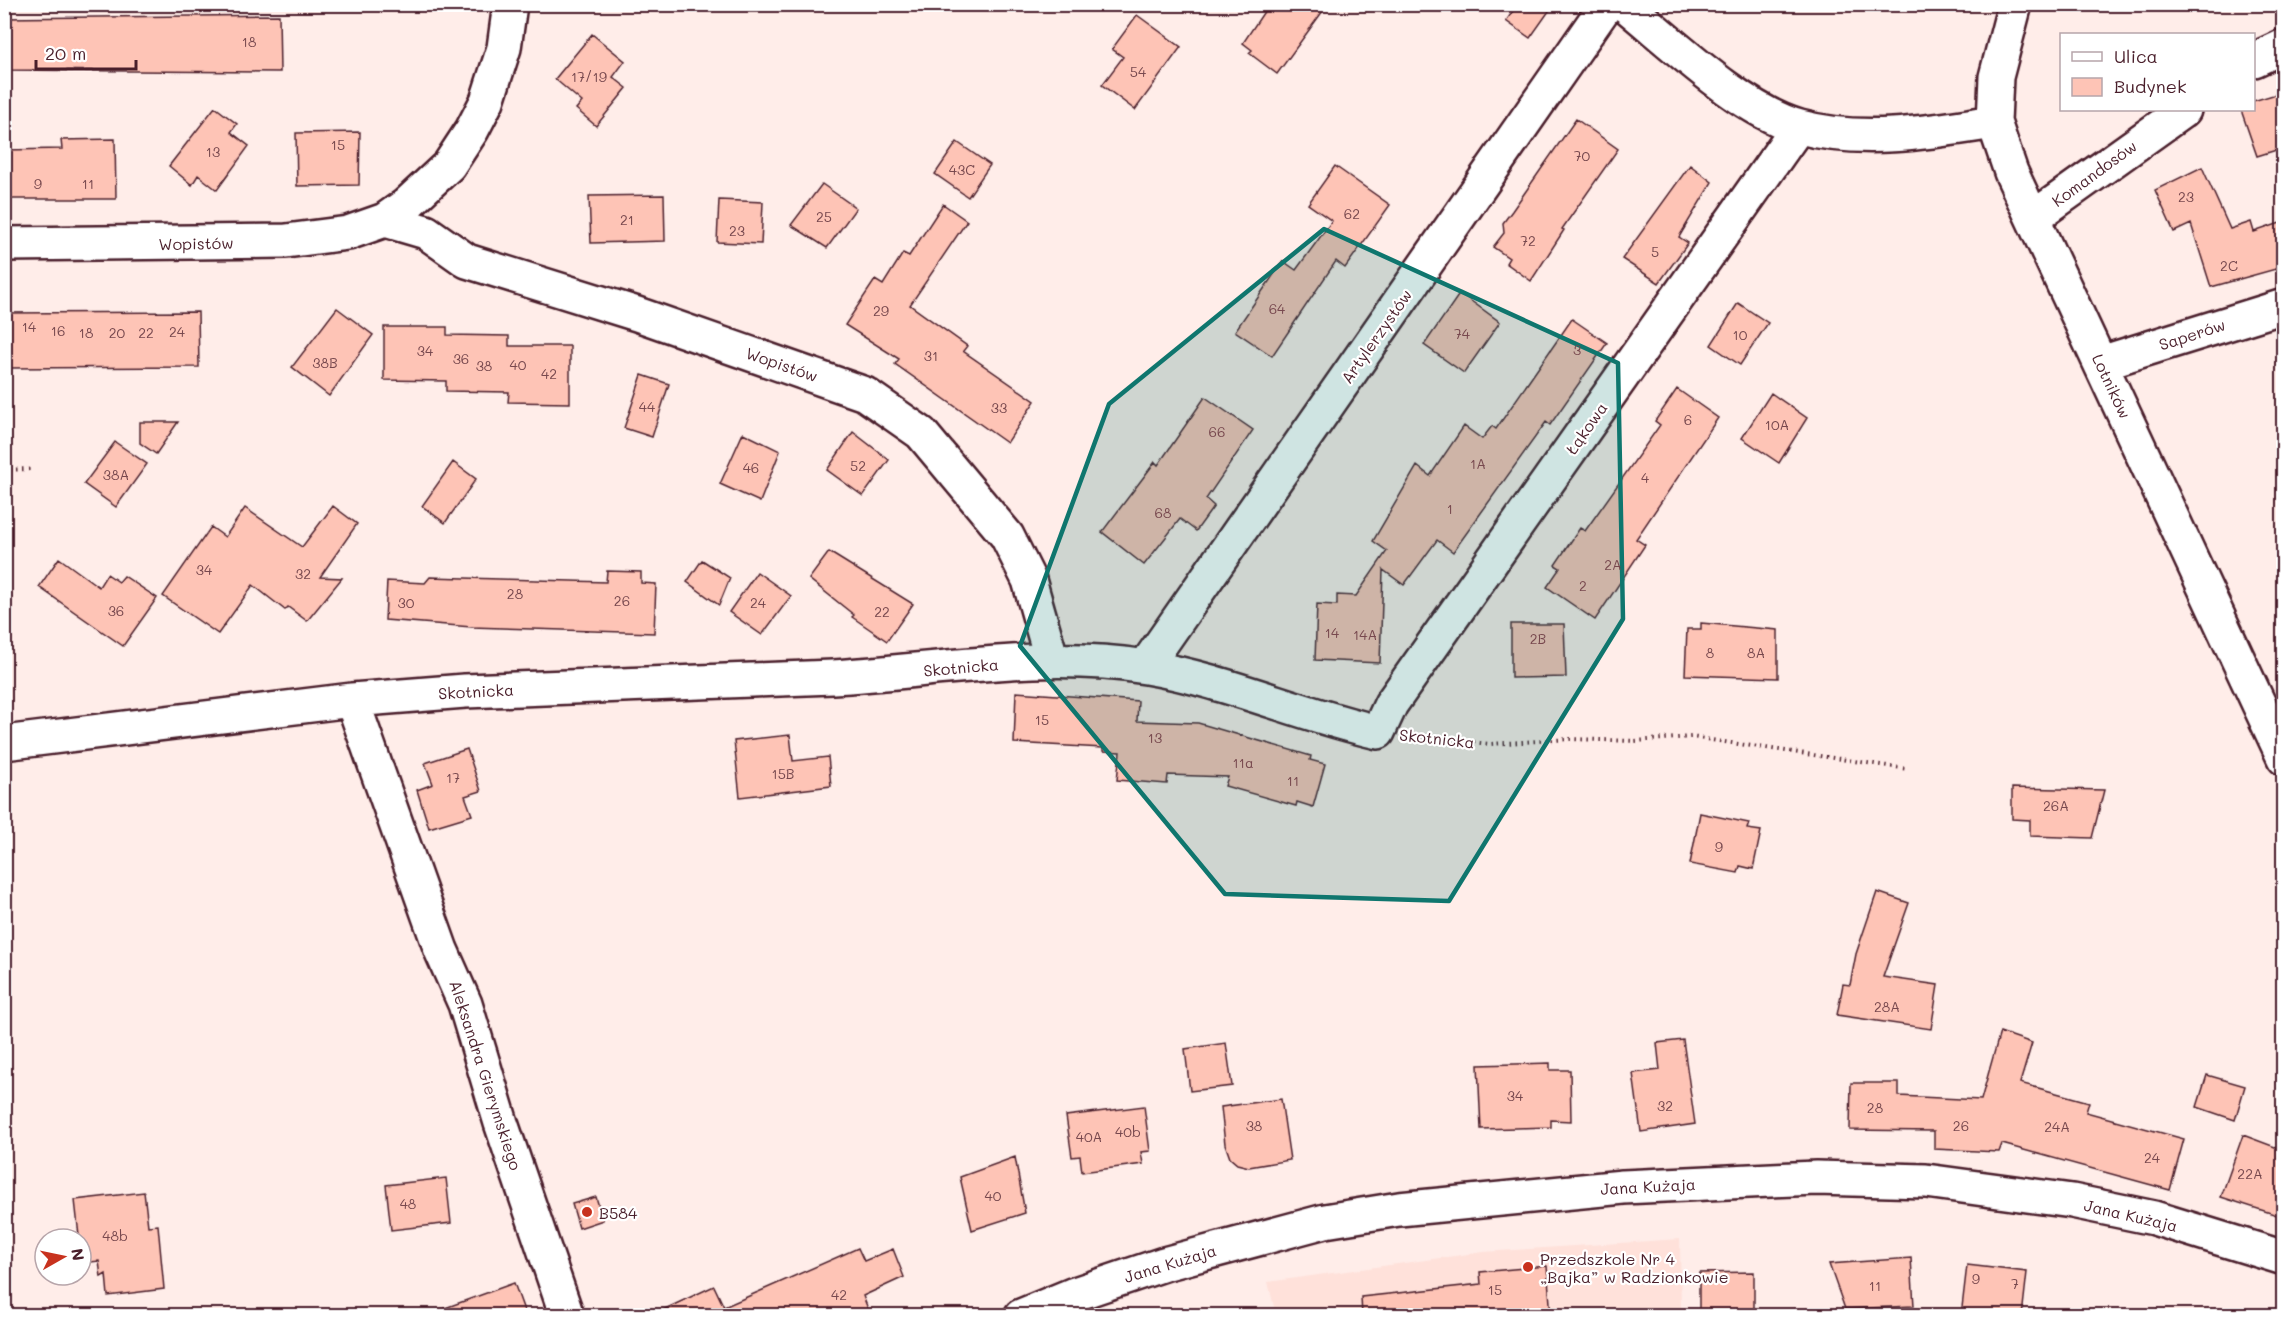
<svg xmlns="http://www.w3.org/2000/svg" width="2288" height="1320" font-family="Mali,sans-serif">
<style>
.built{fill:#ffe1da}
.building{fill:#fec4b6;stroke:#4a1f2b;stroke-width:1.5}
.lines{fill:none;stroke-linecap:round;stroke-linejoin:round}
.minor-casing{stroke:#4a1f2b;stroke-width:38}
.path{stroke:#4a1f2b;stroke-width:4;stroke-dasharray:1.5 4.5;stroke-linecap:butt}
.minor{stroke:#fff;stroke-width:33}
.marked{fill:#0f766e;fill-opacity:0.2;stroke:#0f766e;stroke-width:4.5;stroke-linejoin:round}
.poi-dot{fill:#c8321e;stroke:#fff;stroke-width:2}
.labels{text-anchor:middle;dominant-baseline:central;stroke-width:4.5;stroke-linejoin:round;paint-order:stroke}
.number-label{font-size:14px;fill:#77484e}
.street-label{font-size:16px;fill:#4a1f2b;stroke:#fff}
.poi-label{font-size:16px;fill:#4a1f2b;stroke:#fff;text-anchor:start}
</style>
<rect width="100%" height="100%" fill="#ffede9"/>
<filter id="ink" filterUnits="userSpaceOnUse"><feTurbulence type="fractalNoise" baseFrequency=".0167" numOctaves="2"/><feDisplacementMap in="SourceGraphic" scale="12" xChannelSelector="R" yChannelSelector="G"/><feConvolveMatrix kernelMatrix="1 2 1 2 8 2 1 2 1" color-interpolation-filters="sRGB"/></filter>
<g filter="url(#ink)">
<path class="built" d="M1680,1239L1681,1315H1276L1268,1282L1483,1252Z"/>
<path class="building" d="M1269,4H1328L1277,74L1249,53L1252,50L1243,43Z
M1518,4H1554L1530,38L1506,21Z
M279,15L280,72L4,70V18Z
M1137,15L1181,47L1135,110L1102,85L1123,57L1112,49Z
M592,34L625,61L613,77L627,88L596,126L576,109L582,102L555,79Z
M2283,92V148L2257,156L2241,110H2253V101Z
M215,107L237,124L231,132L249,146L217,190L198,175L192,185L169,166Z
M1576,119L1618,149L1562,229L1564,230L1531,281L1506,263L1509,258L1493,247L1504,233L1503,223L1512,211Z
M360,132L359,185L297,186L296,133Z
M115,139L116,199H4V150L62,149L61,140Z
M957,142L990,165L968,197L935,174Z
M1690,165L1712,182L1679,237L1688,243L1659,283L1622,259Z
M1335,166L1390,205L1345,268L1336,261L1272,356L1235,331L1283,261L1296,270L1332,221L1308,204Z
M2202,167L2230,229L2251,222L2254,232L2283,222V267L2211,287L2191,224L2174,232L2155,190Z
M822,184L856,208L827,248L791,225Z
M664,195L665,241L591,243L589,196Z
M719,200L763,202L761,244L717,242Z
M943,204L967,221L910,305L967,346L963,351L1035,401L1007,443L895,364L899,359L845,325L875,280L883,285L903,253L909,256Z
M1460,293L1500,322L1464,373L1424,345Z
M1738,303L1768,323L1740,365L1711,345Z
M337,308L373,335L329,396L292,367Z
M198,312L199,367L4,368V313Z
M1572,319L1607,343L1550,425L1546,422L1453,552L1437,540L1404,585L1383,570L1380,663L1315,660L1317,604L1337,605V595L1356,596L1387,551L1373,541L1417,466L1430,476L1464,426L1482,439L1492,426L1496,429Z
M384,327H447V335L509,336V346H570V403L508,402L509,392L446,391V381L384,380Z
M642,375L669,384L652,437L624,428Z
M1677,389L1718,418L1636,539L1645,545L1595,620L1547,587L1560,568L1555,565L1580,528L1585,531L1660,425L1655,421Z
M1771,393L1807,418L1779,463L1742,438Z
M1205,397L1253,430L1206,499L1214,506L1196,531L1180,519L1144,565L1102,532L1155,462L1158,465Z
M140,422H178L156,454L140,443Z
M853,432L889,460L863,496L827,470Z
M743,433L780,451L760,502L720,484Z
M115,442L147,464L116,507L84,484Z
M453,462L476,479L445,523L422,506Z
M333,506L357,524L320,577L342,578L307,621L288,607L285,610L253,585L218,634L163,596L211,527L225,537L245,508L302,547Z
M829,552L913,604L887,641L852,617L854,615L809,579Z
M59,558L99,587L107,574L119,582L124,576L157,598L123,646L39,587Z
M702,560L730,578L719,605L687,582Z
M607,571L641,572V583L656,584L654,633L472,627L385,620L387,581L425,583L430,577L606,582Z
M757,572L791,596L762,635L729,612Z
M1701,623L1778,630V678L1685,675L1687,629H1701Z
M1511,624H1564L1566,677L1511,678Z
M1016,692L1138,701L1137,721L1198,723L1311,756L1310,760L1325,764L1313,807L1297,802L1296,806L1225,786L1228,777L1168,775L1167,784L1117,780L1120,752L1103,751V748L1014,743Z
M790,735L793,761L828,757L831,786L740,797L734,741Z
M467,749L481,791L465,796L472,815L429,828L417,790L433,784L425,763Z
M2012,788L2104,790L2092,838L2030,836V820L2012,819Z
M1700,813L1749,823L1747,829L1761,831L1753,869L1740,866L1738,873L1690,864Z
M1877,892L1909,903L1883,977L1938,985L1931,1029L1837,1015L1843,984L1850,985L1856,954Z
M2000,1032L2032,1043L2020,1083L2089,1102L2086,1112L2184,1139L2170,1190L2002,1144L1999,1152L1934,1149V1131L1850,1130L1851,1083H1899V1096L1981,1100Z
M1683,1040L1695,1124L1641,1132L1633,1073L1660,1070L1657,1043Z
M1226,1043L1232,1086L1190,1091L1185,1049Z
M1550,1063V1070H1570L1571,1121L1551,1120V1127L1481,1129L1478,1065Z
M2207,1075L2245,1086L2235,1120L2197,1107Z
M1281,1099L1290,1160L1249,1167L1237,1164L1230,1158L1225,1144L1221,1107Z
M1144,1106L1150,1151L1141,1152L1143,1164L1082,1172L1080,1156L1072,1157L1066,1116Z
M2243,1135L2283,1150V1217L2221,1197Z
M1015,1157L1025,1213L972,1230L960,1177Z
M446,1178L451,1223L391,1230L386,1185Z
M144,1192L148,1226L158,1225L164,1289L108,1296L106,1274L101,1277L99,1261L82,1263L75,1200Z
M596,1197L603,1220L579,1228L572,1204Z
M858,1248L864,1261L893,1249L904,1277L863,1296L868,1309L853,1316H650L714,1286L724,1307Z
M1911,1258L1914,1306L1845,1309L1829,1264Z
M1967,1265L2027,1272L2022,1316H1961Z
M1547,1266L1551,1316H1362L1361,1297L1481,1284L1480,1272Z
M1754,1272V1316H1699V1273Z
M514,1283L526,1316H435L434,1312Z"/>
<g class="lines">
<g class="minor-casing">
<path id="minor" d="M1624,4C1671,42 1743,112 1800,127C1863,144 1931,132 1994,122
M2015,4L1996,77L1994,122L2011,172L2284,758
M2254,60L2284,46
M2034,217L2184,110
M385,220L426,232L467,261L637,314L865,394L921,433L1007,536L1029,580L1052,661
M4,244L286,241L348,233L385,220L406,205L449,165L472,130L487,101L504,48L510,4
M2101,363L2284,306
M1145,667L1607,4
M352,700L441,950L465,1004L501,1123L567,1316
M4,743L352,700L465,691L833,677C937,671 1042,650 1146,667C1225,680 1299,714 1378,732L1391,704L1798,127
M1021,1316L1072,1295L1164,1264L1325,1221L1399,1209L1623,1187L1816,1178L1926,1181L2072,1201L2154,1218L2284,1258"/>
</g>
<path class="path" d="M4,470L32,469
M1414,736L1490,744L1570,739L1635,741L1691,737L1908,769"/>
<use href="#minor" class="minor"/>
</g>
</g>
<path class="marked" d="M1324,229L1618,363L1623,619L1449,901L1225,894L1020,646L1109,404Z"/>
<g class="poi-dot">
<circle cx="587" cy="1212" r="6"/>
<circle cx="1528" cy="1267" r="6"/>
</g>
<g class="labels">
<g class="number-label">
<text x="249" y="41">18</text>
<text x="1138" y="71">54</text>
<text x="589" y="76">17/19</text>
<text x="338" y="144">15</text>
<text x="213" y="151">13</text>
<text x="1582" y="155">70</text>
<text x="962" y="169">43C</text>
<text x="38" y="183">9</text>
<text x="88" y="183">11</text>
<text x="2186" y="196">23</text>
<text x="1352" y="213">62</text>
<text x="824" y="216">25</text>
<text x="627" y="219">21</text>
<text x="737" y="230">23</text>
<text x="1528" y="240">72</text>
<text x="1655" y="251">5</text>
<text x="2229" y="265">2C</text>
<text x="1277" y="308">64</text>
<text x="881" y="310">29</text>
<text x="29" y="326">14</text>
<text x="58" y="330">16</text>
<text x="177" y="331">24</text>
<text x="86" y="332">18</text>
<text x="117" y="332">20</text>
<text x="146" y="332">22</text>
<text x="1462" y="333">74</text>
<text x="1740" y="334">10</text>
<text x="1577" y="349">3</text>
<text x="425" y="350">34</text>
<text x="931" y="355">31</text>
<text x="461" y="358">36</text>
<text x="325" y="362">38B</text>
<text x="518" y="364">40</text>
<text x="484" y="365">38</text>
<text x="549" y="373">42</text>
<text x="647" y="406">44</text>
<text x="999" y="407">33</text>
<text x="1688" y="419">6</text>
<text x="1777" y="424">10A</text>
<text x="1217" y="431">66</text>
<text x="1478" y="463">1A</text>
<text x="858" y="465">52</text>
<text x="751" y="467">46</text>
<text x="116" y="474">38A</text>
<text x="1645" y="477">4</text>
<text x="1450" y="508">1</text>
<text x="1163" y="512">68</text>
<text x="1613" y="564">2A</text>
<text x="204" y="569">34</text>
<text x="303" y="573">32</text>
<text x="1583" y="585">2</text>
<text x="515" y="593">28</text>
<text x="622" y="600">26</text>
<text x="406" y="602">30</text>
<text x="758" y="602">24</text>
<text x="116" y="610">36</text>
<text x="882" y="611">22</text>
<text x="1332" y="632">14</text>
<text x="1365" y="634">14A</text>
<text x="1538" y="638">2B</text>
<text x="1710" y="652">8</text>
<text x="1756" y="652">8A</text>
<text x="1042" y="719">15</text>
<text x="1155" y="737">13</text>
<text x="1243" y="762">11a</text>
<text x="783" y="773">15B</text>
<text x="453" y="777">17</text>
<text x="1293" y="780">11</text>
<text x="2056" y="805">26A</text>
<text x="1719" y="846">9</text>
<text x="1887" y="1006">28A</text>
<text x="1515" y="1095">34</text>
<text x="1665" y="1105">32</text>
<text x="1875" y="1107">28</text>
<text x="1254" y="1125">38</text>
<text x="1961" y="1125">26</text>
<text x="2057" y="1126">24A</text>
<text x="1128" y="1131">40b</text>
<text x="1089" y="1136">40A</text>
<text x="2152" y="1157">24</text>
<text x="2250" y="1173">22A</text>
<text x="993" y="1195">40</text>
<text x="408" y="1203">48</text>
<text x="115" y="1235">48b</text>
<text x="1976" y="1278">9</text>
<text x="2015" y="1283">7</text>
<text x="1875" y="1285">11</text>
<text x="1495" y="1289">15</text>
<text x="839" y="1294">42</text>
</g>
<g class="street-label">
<text transform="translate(2094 173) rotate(-36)">Komandosów</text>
<text transform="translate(196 243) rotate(-1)">Wopistów</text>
<text transform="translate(2192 334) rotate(-18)">Saperów</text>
<text transform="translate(1376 336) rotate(-55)">Artylerzystów</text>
<text transform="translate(782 364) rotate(19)">Wopistów</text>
<text transform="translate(2112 386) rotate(65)">Lotników</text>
<text transform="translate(1586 428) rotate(-55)">Łąkowa</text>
<text transform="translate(961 667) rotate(-5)">Skotnicka</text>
<text transform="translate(476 691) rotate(-3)">Skotnicka</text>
<text transform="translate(1437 738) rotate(6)">Skotnicka</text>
<text transform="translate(486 1075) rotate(72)">Aleksandra Gierymskiego</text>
<text transform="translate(1648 1186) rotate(-3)">Jana Kużaja</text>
<text transform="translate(2131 1215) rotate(13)">Jana Kużaja</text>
<text transform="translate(1170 1263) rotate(-17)">Jana Kużaja</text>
</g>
<g class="poi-label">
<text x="599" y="1212">B584</text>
<text x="1540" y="1258">Przedszkole Nr 4<tspan x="1540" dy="18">„Bajka” w Radzionkowie</tspan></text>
</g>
</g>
<rect width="2288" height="1320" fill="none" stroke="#fff" stroke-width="24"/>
<rect x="12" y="12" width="2264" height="1296" fill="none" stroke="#4a1f2b" stroke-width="2" filter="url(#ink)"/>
<rect x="2060" y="33" width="195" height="78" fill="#ffffff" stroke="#b7a5aa" stroke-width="1.5"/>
<rect x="2072" y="52" width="30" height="9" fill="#ffffff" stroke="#b7a5aa" stroke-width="1.5"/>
<text x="2114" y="63" font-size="18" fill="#4a1f2b">Ulica</text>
<rect x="2072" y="78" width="30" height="18" fill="#fec4b6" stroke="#b7a5aa" stroke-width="1.5"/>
<text x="2114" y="93" font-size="18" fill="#4a1f2b">Budynek</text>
<g transform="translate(63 1257) rotate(81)"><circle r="28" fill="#ffffff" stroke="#b7a5aa" stroke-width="1.5"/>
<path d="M0-4.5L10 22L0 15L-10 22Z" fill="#c8321e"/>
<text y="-9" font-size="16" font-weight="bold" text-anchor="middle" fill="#4a1f2b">N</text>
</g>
<path d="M36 60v9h100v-9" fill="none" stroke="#4a1f2b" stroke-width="3"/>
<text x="45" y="60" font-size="18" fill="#4a1f2b" stroke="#ffffff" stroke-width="4.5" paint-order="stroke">20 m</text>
</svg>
